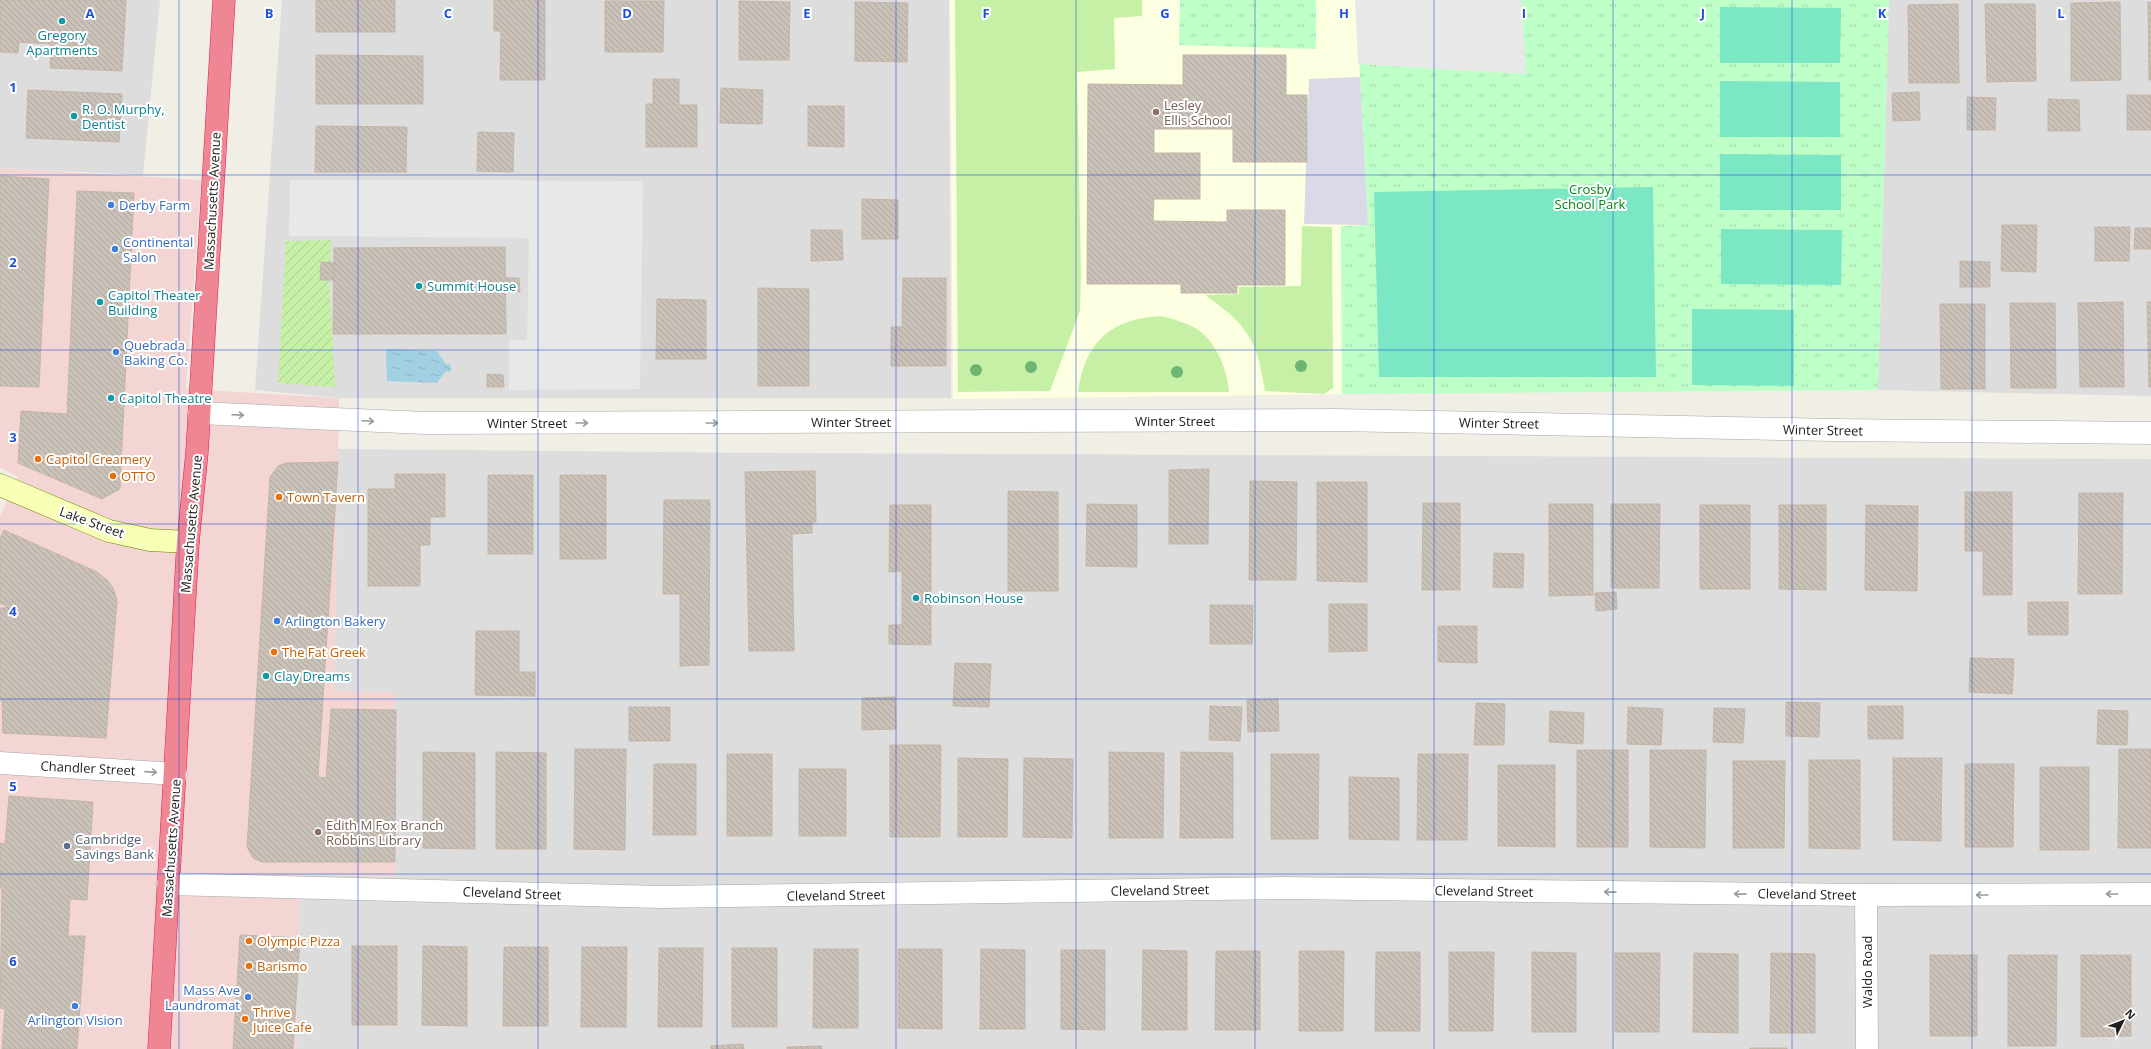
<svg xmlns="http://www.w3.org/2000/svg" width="2151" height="1049" font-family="'Open Sans',sans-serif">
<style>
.residential{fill:#dedddd}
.commercial{fill:#f3d6d3}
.education{fill:#fdffe1}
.grass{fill:#c7f0a7}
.park{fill:url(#park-tufts)}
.garden{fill:url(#garden-furrows)}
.pitch{fill:#7ce7c4}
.parking{fill:#e8e8e8}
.plaza{fill:#dad9e7}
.water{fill:url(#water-ripples)}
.building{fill:url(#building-back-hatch);stroke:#c5b5a6}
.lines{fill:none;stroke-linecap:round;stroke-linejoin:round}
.street-casing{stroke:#a7a7a7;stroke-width:23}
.secondary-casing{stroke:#697e00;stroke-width:23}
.highway-casing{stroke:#ec1653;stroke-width:23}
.street{stroke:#fff;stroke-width:22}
.secondary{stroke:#f7ffb6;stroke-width:22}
.highway{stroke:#ef8694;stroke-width:22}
.tree{fill:#6eb472}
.oneway{stroke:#9b9b9b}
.grid{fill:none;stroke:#1d4ed8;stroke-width:1;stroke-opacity:0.55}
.culture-dot{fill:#0f9aa8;stroke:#fff;stroke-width:1.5}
.education-dot{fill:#8d6e63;stroke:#fff;stroke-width:1.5}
.shop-dot{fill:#3f7fe0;stroke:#fff;stroke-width:1.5}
.food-dot{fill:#e8710a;stroke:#fff;stroke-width:1.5}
.service-dot{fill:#5c6f8a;stroke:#fff;stroke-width:1.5}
.labels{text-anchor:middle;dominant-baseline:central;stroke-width:4;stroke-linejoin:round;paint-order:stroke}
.culture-label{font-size:13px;fill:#0d838f;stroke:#fff;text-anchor:start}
.education-label{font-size:13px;fill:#785e54;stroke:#fff;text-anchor:start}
.park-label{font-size:13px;fill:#028514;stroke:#fff}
.street-label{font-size:13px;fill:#202020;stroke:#fff}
.shop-label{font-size:13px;fill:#366cbe;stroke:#fff;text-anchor:start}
.food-label{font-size:13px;fill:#c56008;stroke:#fff;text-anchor:start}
.service-label{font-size:13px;fill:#4e5e75;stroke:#fff;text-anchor:start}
.grid-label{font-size:13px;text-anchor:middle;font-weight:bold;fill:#1d4ed8;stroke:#fff;stroke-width:4;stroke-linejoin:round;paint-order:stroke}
</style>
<defs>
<pattern id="park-tufts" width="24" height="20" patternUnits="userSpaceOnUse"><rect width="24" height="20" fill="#bfffc8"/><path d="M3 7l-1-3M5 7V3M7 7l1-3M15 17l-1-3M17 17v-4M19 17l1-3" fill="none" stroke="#a4daac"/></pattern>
<pattern id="garden-furrows" width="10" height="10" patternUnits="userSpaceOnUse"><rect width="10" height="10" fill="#c7f0a7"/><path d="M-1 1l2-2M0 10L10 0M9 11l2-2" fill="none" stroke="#abce8f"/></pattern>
<pattern id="water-ripples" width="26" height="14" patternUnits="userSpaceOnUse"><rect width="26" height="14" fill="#a2d0e3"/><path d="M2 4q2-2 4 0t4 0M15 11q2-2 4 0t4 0" fill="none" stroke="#8bb2c2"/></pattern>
<pattern id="building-back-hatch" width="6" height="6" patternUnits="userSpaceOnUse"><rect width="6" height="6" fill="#cac1b8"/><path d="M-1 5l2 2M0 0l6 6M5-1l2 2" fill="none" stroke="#ada69e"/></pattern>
</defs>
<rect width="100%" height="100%" fill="#f1eee5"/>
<path class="residential" d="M0,0H160L143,175L0,168Z
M282,0H949L951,398H339L255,390Z
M1889,0H2151V396L1878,390Z
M338,449L769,453L2151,459V1049H296L300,873L396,877L394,693L334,690Z"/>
<path class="commercial" d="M0,168L201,180L186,389L339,398L334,690L394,693L396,877L300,873L296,1049H0V516L18,477L0,468Z"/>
<path class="education" d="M950,0H1356L1368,225L1341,227L1342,394L953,399Z"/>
<path class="grass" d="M955,0H1142V16L1114,18L1115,69L1077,72L1081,275L1080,311L1050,391L958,392Z
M1302,226L1332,227L1333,388L1324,394L1265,391C1257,339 1247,325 1205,295L1239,294V287L1301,286Z
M1162,316C1173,319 1187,323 1197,329C1216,341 1228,371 1229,392H1078C1085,342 1111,318 1162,316Z"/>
<path class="park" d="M1180,0H1316V49L1179,45Z
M1356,0H1889L1878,390L1342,394L1341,226L1368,225Z"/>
<path class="garden" d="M331,240L330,262H321L320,280L329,281L335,387L278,383L286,241Z"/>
<path class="pitch" d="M1720,7L1841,8L1840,63H1720Z
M1720,81L1840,82V137H1720Z
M1720,154L1841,155V210H1720Z
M1653,187L1656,377H1379L1374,192Z
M1721,229L1842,230L1841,285L1721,284Z
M1692,309L1794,310V386L1692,385Z"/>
<path class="parking" d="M1355,0H1521L1526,74L1358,64Z
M290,180L643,181L640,389L509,390V340H527L529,238L289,236Z"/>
<path class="plaza" d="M1360,77L1368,225L1304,224L1309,79Z"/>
<path class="water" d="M386,349L437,351L446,364H450L451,371L445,372L437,383L387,381Z"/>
<path class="building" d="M0,0H126L122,71L50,68L51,44L19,42L18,53L0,52Z
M316,0H395V32H316Z
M494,0H545V80H500L501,31H494Z
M605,1H664L663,52H605Z
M739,1L790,2L789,60H739Z
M855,2L908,3L907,62L855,61Z
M2120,2L2121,80L2071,81V3Z
M2148,2H2151V80H2149Z
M1958,4L1959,83H1909L1908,5Z
M1985,4H2035L2036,81L1987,82Z
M316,55L423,56V104H316Z
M1183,55H1286V95H1307V162H1233V129H1154V153H1200V199H1154L1153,221L1227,222V210H1285V285H1237V293H1181V284H1087L1088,84L1183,85Z
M653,79H679V105H697V147H646V104H653Z
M721,88L763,90L762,124L720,123Z
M28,90L122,94L119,142L26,138Z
M1919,92L1920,120L1893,121L1892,93Z
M2127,95H2151V130H2127Z
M1967,97L1996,98L1995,130H1967Z
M2048,99L2079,100L2080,131H2048Z
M808,106H844V147L808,146Z
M316,126L407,127L406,172H315Z
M478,132L514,133L513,172L477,171Z
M0,176L49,179L39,387L0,386Z
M77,191L134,193L120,489L102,499L18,463L21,411L67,414Z
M862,199L898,200V239H862Z
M2002,225H2037L2036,272L2001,271Z
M2095,227H2130L2129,261H2095Z
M2135,228H2151V249H2134Z
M811,230H842L843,260L811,261Z
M505,247L506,334H333L334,248Z
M1960,261L1990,262V287H1960Z
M321,262L334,263V280H320Z
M505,278H519L520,292H505Z
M903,278H946V366H891V327H902Z
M758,288L809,289V386H758Z
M657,299L706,300V359H656Z
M2123,302L2124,387H2080L2078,303Z
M2147,302H2151V387H2149Z
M2010,303H2055L2056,388H2011Z
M1940,304H1985V389H1941Z
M487,374L503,375L504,387H487Z
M338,462L318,777L326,778L331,709L396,710L395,862H262L253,858L247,847L270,477L278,466L286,463Z
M1209,469L1208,544H1169V470Z
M815,471L816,522H812V533L792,534L794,651H749L745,472Z
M395,474H445V517H430V545H420V586H368V489H395Z
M488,475H533V554H488Z
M560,475H606V559H560Z
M1250,481L1297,482L1296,580H1249Z
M1317,482H1367V582L1317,581Z
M1008,491L1058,492V591H1008Z
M1965,492H2012V595H1983V551H1965Z
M2079,493H2123L2122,594H2078Z
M664,500H710L709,665L680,666V594H663Z
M1423,503H1460V590H1422Z
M1087,504L1137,505V567L1086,566Z
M1549,504H1593V595L1549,596Z
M1611,504H1660L1659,588H1611Z
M890,505H931V645L889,644V625H902V571L889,572Z
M1700,505H1750V589H1700Z
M1779,505H1826V590L1779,589Z
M1866,505L1918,506L1917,591L1865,590Z
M4,530L97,572L107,580L113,588L117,600L106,738L3,733L2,700H0V608H6V606L0,603V538Z
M1494,553L1524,554L1523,588L1493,587Z
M1616,592L1617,609L1596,611L1595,593Z
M2028,602H2068V635H2028Z
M1329,604H1367V651L1329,652Z
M1210,605H1253L1252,644H1210Z
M1438,626H1477V663L1438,662Z
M476,631H519V672H535V696L475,695Z
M1970,658L2014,659L2012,694L1969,692Z
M955,663L991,664L989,707L953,706Z
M895,697L896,729L862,730V698Z
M1278,699L1279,731L1248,732L1247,700Z
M1786,702L1820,703L1819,737L1786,736Z
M1476,703L1505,704L1504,745H1474Z
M1210,706L1242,707L1240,741L1209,740Z
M1868,706H1903V739H1868Z
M629,707H670V741H629Z
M1628,707L1663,709L1661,745L1627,744Z
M1714,708L1745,709L1743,743L1713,742Z
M2098,710L2128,711L2127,745L2097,744Z
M1550,711L1584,713L1583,744L1549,742Z
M890,745H941L940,837H890Z
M575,749H626L625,850L574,849Z
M2119,749H2151V848H2118Z
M1577,750H1628V847H1577Z
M1650,750H1706L1705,848L1650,847Z
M423,752L475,753V849L423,848Z
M496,752L546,753V849H496Z
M1109,752L1164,753L1163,838H1109Z
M1181,752L1233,753V838H1180Z
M727,754H772V836H727Z
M1271,754H1319L1318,839H1271Z
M1418,754H1468L1467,840H1417Z
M958,758L1008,759L1007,837H958Z
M1024,758L1073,759L1072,838L1023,837Z
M1893,758H1942L1941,841L1893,840Z
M1809,760H1860V849L1809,848Z
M1733,761H1785L1784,848H1733Z
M654,764H696V835H653Z
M1965,764H2014L2013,847H1965Z
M1498,765H1555V847L1498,846Z
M2040,767H2089V850H2040Z
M799,769H846V836H799Z
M1349,777L1399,778V840L1349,839Z
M9,796L93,802L87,900L70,899L68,936H85L77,1049H2L5,1009L0,1008L2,888H0V843L5,844Z
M240,935L300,938L293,1049H233Z
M352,946H397V1025H352Z
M423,946L467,947V1026L422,1025Z
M504,947H548V1026H503Z
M582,947H627L626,1027H581Z
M659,948H703L702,1027H658Z
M732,948H777V1027H732Z
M814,949H858V1028H813Z
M898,949H942V1029L898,1028Z
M981,949L1025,950V1029H980Z
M1061,950H1105V1030L1061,1029Z
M1143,950L1187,951V1030H1142Z
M1216,951H1260V1030H1215Z
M1299,951H1344L1343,1031H1299Z
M1376,952H1420V1031H1375Z
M1449,952H1494L1493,1031H1449Z
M1532,952L1576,953V1032H1532Z
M1615,953H1660L1659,1032H1615Z
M1694,953L1738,954V1033L1693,1032Z
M1771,953L1815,954V1033H1770Z
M1930,955H1977V1036H1930Z
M2008,955H2057L2056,1046H2008Z
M2081,955H2131V1036L2081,1037Z
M743,1044L744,1049H711V1046Z
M822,1046V1049H787V1047Z
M1750,1048H1787V1049H1750Z"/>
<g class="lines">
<g class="street-casing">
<path id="street" d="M199,413L426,423L1337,420L1834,430L2151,433
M0,763L176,774
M168,884L661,897L1281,888L1866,895L2151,894
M1866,895L1867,1049"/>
</g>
<g class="secondary-casing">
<path id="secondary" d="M0,485L109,531L150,540L188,542"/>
</g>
<g class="highway-casing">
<path id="highway" d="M159,1049L188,542L197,452L224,0"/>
</g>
<use href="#street" class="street"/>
<use href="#secondary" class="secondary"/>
<use href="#highway" class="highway"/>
</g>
<g class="tree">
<circle cx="1301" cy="366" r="6"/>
<circle cx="1031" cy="367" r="6"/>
<circle cx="976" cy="370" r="6"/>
<circle cx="1177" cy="372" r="6"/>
</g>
<defs><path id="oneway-shaft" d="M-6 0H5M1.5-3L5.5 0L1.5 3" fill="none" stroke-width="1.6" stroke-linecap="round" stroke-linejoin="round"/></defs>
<g class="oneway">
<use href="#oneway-shaft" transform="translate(238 415) rotate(2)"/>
<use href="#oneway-shaft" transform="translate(368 421) rotate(3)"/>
<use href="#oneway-shaft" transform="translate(582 423)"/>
<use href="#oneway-shaft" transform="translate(712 423)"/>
<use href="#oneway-shaft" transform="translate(151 772) rotate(4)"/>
<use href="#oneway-shaft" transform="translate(1610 892) rotate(-179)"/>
<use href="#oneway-shaft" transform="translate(1740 894) rotate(-179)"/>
<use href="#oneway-shaft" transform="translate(2112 894) rotate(180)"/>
<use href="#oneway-shaft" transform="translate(1982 895) rotate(180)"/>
</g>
<path class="grid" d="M179,0V1049M358,0V1049M538,0V1049M717,0V1049M896,0V1049M1076,0V1049M1255,0V1049M1434,0V1049M1613,0V1049M1792,0V1049M1972,0V1049M0,175H2151M0,350H2151M0,524H2151M0,699H2151M0,874H2151"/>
<g class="culture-dot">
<circle cx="62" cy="21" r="4"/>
<circle cx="74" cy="116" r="4"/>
<circle cx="419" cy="286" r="4"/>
<circle cx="100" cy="302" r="4"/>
<circle cx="111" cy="398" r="4"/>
<circle cx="916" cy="598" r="4"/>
<circle cx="266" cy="676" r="4"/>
</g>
<g class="education-dot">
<circle cx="1156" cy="112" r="4"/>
<circle cx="318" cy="832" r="4"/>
</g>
<g class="shop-dot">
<circle cx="111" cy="205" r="4"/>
<circle cx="115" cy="249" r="4"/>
<circle cx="116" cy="352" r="4"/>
<circle cx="277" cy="621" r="4"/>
<circle cx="248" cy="997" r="4"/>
<circle cx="75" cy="1006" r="4"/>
</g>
<g class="food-dot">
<circle cx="38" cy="459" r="4"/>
<circle cx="113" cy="476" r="4"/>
<circle cx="279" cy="497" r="4"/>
<circle cx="274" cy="652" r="4"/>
<circle cx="249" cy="941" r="4"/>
<circle cx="249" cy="966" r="4"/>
<circle cx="245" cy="1019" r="4"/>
</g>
<circle class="service-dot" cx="67" cy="846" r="4"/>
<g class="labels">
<g class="culture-label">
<text x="62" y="35" text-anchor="middle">Gregory<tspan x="62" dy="15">Apartments</tspan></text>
<text x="82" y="109">R. O. Murphy,<tspan x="82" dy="15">Dentist</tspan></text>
<text x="427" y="286">Summit House</text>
<text x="108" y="295">Capitol Theater<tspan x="108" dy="15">Building</tspan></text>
<text x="119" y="398">Capitol Theatre</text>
<text x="924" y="598">Robinson House</text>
<text x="274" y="676">Clay Dreams</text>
</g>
<g class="education-label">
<text x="1164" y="105">Lesley<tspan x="1164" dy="15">Ellis School</tspan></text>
<text x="326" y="825">Edith M Fox Branch<tspan x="326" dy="15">Robbins Library</tspan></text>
</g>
<g class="park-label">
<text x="1590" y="189">Crosby<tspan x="1590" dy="15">School Park</tspan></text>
</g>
<g class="street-label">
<text transform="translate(212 201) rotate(-87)">Massachusetts Avenue</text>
<text x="1175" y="421">Winter Street</text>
<text x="851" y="422">Winter Street</text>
<text x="527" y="423">Winter Street</text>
<text transform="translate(1499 423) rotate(1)">Winter Street</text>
<text transform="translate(1823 430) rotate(1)">Winter Street</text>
<text transform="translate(92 522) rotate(20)">Lake Street</text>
<text transform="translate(191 524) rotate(-85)">Massachusetts Avenue</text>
<text transform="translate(88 768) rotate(3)">Chandler Street</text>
<text transform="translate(171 848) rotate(-86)">Massachusetts Avenue</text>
<text transform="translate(1160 890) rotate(-1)">Cleveland Street</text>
<text transform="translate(1484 891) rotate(1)">Cleveland Street</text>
<text transform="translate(512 893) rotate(2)">Cleveland Street</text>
<text transform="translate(1807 894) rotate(1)">Cleveland Street</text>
<text transform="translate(836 895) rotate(-1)">Cleveland Street</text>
<text transform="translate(1867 972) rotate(-90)">Waldo Road</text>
</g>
<g class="shop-label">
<text x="119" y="205">Derby Farm</text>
<text x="123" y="242">Continental<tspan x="123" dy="15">Salon</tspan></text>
<text x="124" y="345">Quebrada<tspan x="124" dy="15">Baking Co.</tspan></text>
<text x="285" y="621">Arlington Bakery</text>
<text x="240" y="990" text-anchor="end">Mass Ave<tspan x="240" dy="15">Laundromat</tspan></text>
<text x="75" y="1020" text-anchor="middle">Arlington Vision</text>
</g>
<g class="food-label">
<text x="46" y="459">Capitol Creamery</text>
<text x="121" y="476">OTTO</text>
<text x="287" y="497">Town Tavern</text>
<text x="282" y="652">The Fat Greek</text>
<text x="257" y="941">Olympic Pizza</text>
<text x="257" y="966">Barismo</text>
<text x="253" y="1012">Thrive<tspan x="253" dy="15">Juice Cafe</tspan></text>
</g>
<g class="service-label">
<text x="75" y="839">Cambridge<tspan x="75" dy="15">Savings Bank</tspan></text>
</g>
</g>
<g class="grid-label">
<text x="90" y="18">A</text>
<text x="269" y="18">B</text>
<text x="448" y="18">C</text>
<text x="627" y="18">D</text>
<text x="807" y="18">E</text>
<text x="986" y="18">F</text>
<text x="1165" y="18">G</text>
<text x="1344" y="18">H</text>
<text x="1524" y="18">I</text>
<text x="1703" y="18">J</text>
<text x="1882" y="18">K</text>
<text x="2061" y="18">L</text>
<text x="13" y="92">1</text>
<text x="13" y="267">2</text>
<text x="13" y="442">3</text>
<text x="13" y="616">4</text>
<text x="13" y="791">5</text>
<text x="13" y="966">6</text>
</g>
<g transform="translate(2123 1021) rotate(47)" stroke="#ffffff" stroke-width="3" paint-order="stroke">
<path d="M0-3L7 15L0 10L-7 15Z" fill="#202020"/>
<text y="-6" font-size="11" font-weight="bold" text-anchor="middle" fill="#202020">N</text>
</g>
</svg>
